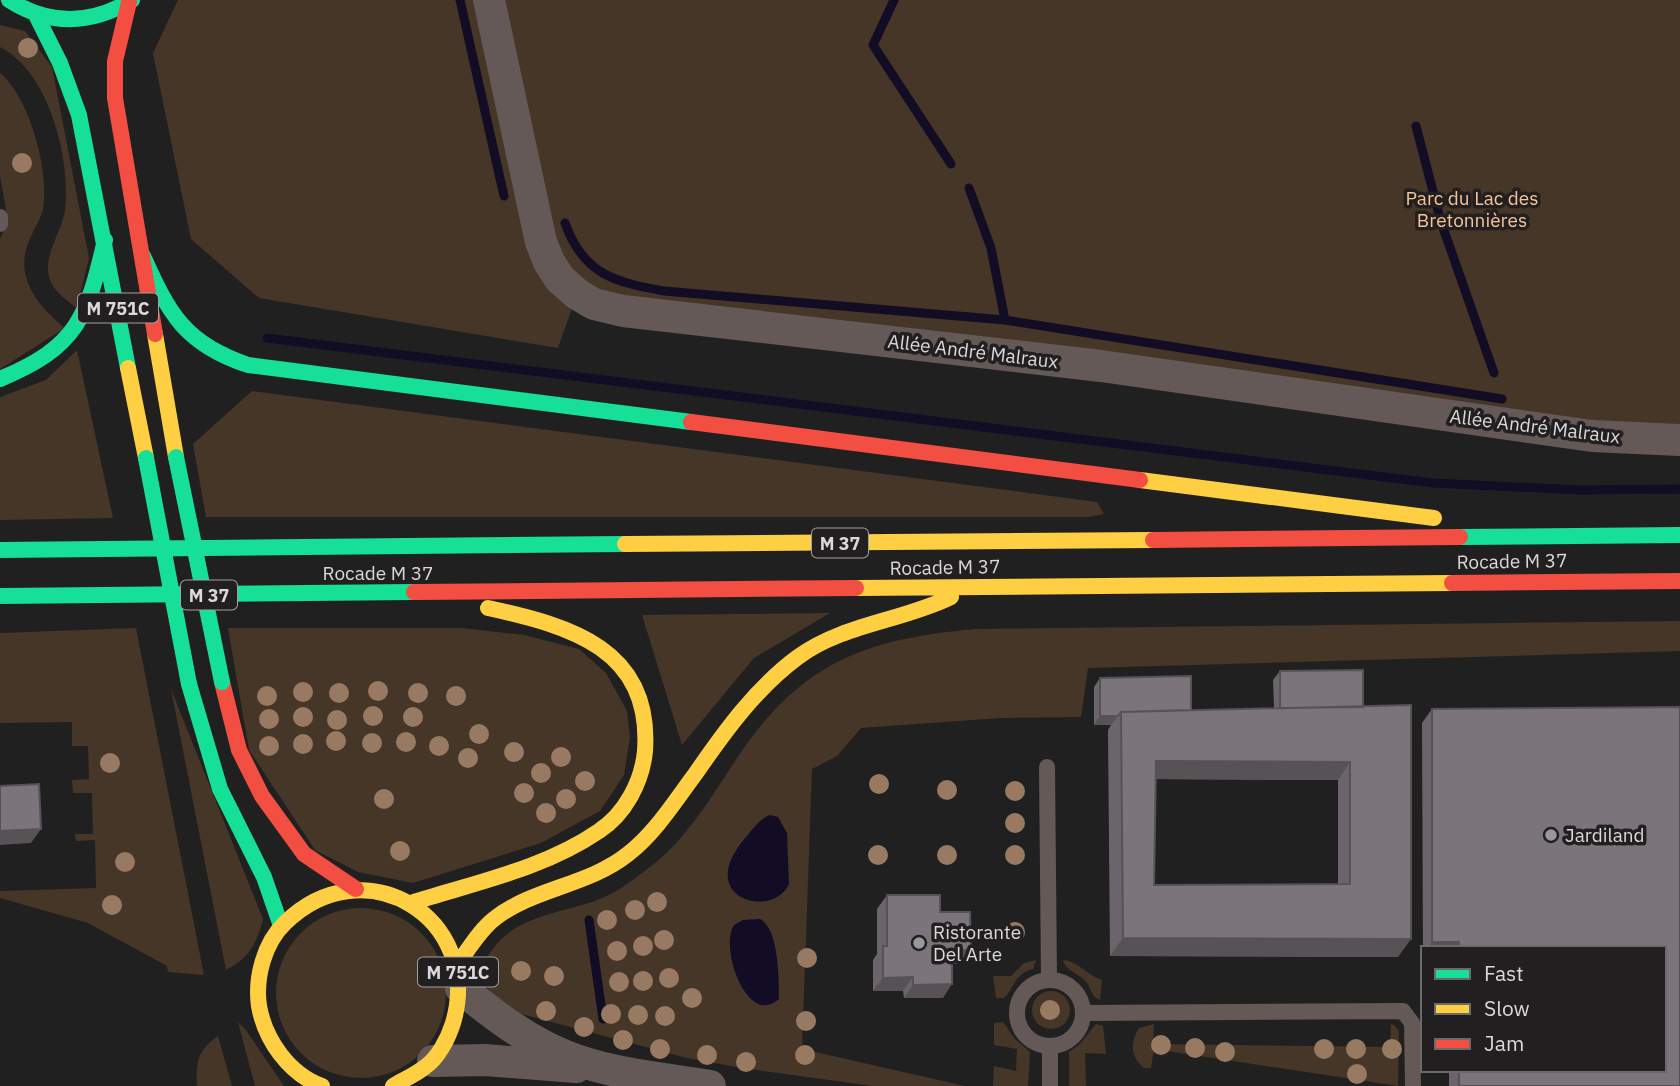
<svg xmlns="http://www.w3.org/2000/svg" width="1680" height="1086" font-family="'IBM Plex Sans',sans-serif">
<style>
.green{fill:#453628}
.water{fill:#120c25}
.lines{fill:none;stroke-linecap:round;stroke-linejoin:round}
.stream{stroke:#120c25;stroke-width:9}
.lane{stroke:#645956;stroke-width:16}
.street{stroke:#645956;stroke-width:32}
.fast{stroke:#16e098;stroke-width:16}
.slow{stroke:#ffcf43;stroke-width:16}
.jam{stroke:#f24e42;stroke-width:16}
.fast-bridge{stroke:#16e098;stroke-width:16}
.tree{fill:#977a61}
.wall{fill:#6a656a;fill-rule:evenodd}
.shaded-wall{fill:#565256}
.building{fill:#7b757b;stroke:#565256;stroke-width:2;fill-rule:evenodd}
.poi-dot{fill:#999898;stroke:#221f20;stroke-width:2.5}
.labels{text-anchor:middle;dominant-baseline:central;stroke-width:7;stroke-linejoin:round;paint-order:stroke}
.shield{fill:#221f20;stroke:#a3a0a2;stroke-width:2}
.shield-label{font-size:18px;font-weight:bold;fill:#dad8d9}
.park-label{font-size:19px;fill:#f7c396;stroke:#221f20}
.street-label{font-size:19px;fill:#dad8d9;stroke:#221f20}
.poi-label{font-size:19px;fill:#dad8d9;stroke:#221f20;text-anchor:start}
</style>
<rect width="100%" height="100%" fill="#212020"/>
<path class="green" d="M178,0H1680V440L577,294L558,348L259,298L191,239L153,53Z
M0,25L25,31L52,67L89,258L77,308C64,298 50,289 48,272C46,251 62,231 65,210C71,158 49,72 0,47Z
M0,73C29,97 47,165 44,201C43,219 32,230 27,246C16,280 40,308 65,328L0,369V239L8,221L0,176Z
M77,350L113,518L0,520V397L46,380Z
M252,391L1097,502L1104,514L1089,517H206L193,444Z
M830,613L754,658L682,745L642,615Z
M1680,621V651L1088,668L1081,717L1000,718L861,728L837,756L812,769L802,1049L965,1086H872L742,1068L687,1058L510,1011C496,1000 474,979 486,959C518,903 580,919 627,884C647,870 668,854 683,835C715,798 737,751 770,715C829,650 892,637 975,629Z
M136,628L204,975L168,972L167,966L88,923L0,898V891L96,888L95,840L76,841L75,834H93L92,793H73L72,780L89,779L88,746H72V722L0,723V633Z
M228,628H461L524,635L579,649L606,673L627,711L630,737L624,775L600,811L541,843L413,883L358,872L315,850L249,750Z
M171,689L263,919C257,943 249,958 226,970Z
M276 993a85 85 0 1 1 170 0a85 85 0 1 1-170 0Z
M1036,960L1033,969C1015,973 1015,987 1004,998H996L993,976H1011L1024,963Z
M1063,960C1078,961 1087,975 1102,980L1100,1000C1091,996 1092,991 1087,983C1080,973 1066,972 1063,960Z
M1032 1010a19 19 0 1 1 38 0a19 19 0 1 1-38 0Z
M238,1022L245,1029L284,1086H255Z
M1003,1022L1015,1039L1030,1052L1028,1086H993L994,1066L1016,1071L1017,1049L994,1045V1023Z
M1096,1024L1103,1026L1106,1054L1085,1053L1086,1086H1069V1052L1079,1045Z
M1154,1024L1153,1044L1390,1047L1391,1024L1394,1025L1399,1031L1398,1086L1154,1049L1151,1068H1144C1130,1057 1130,1042 1139,1028Z
M218,1036L232,1086H197C196,1062 197,1051 218,1036Z"/>
<path class="water" d="M770,815L778,817L787,833L789,884C773,920 692,899 746,837C753,829 760,818 770,815Z
M760,919C779,929 779,979 779,999C747,1028 719,947 734,925L743,920Z"/>
<g class="lines">
<path class="stream" d="M460,0L504,196
M894,0L873,45L951,164
M1416,126L1441,222L1494,373
M969,188L991,248L1005,320L1502,399
M565,223C583,274 614,282 664,291L1005,320
M267,338L1433,483L1581,490L1680,489
M589,920L603,1019"/>
<path class="lane" d="M0,217V224
M1047,767L1049,979
M1017 1013a33 33 0 1 1 66 0a33 33 0 1 1-66 0Z
M1083,1013L1403,1011L1412,1023L1413,1086
M1050,1086V1046"/>
<path class="street" d="M489,0L541,242L549,262L560,279L577,294L594,304L623,311L1101,366L1592,436L1680,440
M461,988C492,1014 525,1039 563,1055C609,1074 661,1078 710,1086
M433,1061L485,1060L576,1067"/>
<path class="fast" d="M9,0C50,26 91,25 132,0
M36,15L60,63L79,115L128,368
M143,256C169,314 185,344 248,365L691,422
M0,379C77,347 87,318 105,240
M1460,537L1680,535
M0,550L625,544
M0,596L414,592
M189,684L220,789L264,877L281,926"/>
<path class="slow" d="M155,334L176,457
M128,368L146,458
M1140,480L1434,518
M625,544L1153,540
M856,588L1452,583
M411,903C473,883 544,869 599,831C625,814 642,782 645,751C652,649 571,626 488,608
M457,965C468,950 479,931 494,919C533,888 588,886 628,854C656,832 675,801 696,773C725,731 756,688 798,657C843,624 902,621 951,597
M322,1086C289,1074 265,1040 259,1006C255,978 264,943 285,923C364,845 484,918 453,1023C448,1039 438,1058 425,1067C415,1075 403,1080 393,1086"/>
<path class="jam" d="M129,2L115,61V98L155,334
M691,422L1140,480
M1153,540L1460,537
M1452,583L1680,581
M414,592L856,588
M222,682L239,750L262,796L304,854L356,889"/>
<path class="fast-bridge" d="M176,457L222,682
M146,458L189,684"/>
</g>
<g class="tree">
<circle cx="28" cy="48" r="10"/>
<circle cx="22" cy="163" r="10"/>
<circle cx="378" cy="691" r="10"/>
<circle cx="303" cy="692" r="10"/>
<circle cx="339" cy="693" r="10"/>
<circle cx="418" cy="693" r="10"/>
<circle cx="267" cy="696" r="10"/>
<circle cx="456" cy="696" r="10"/>
<circle cx="373" cy="716" r="10"/>
<circle cx="303" cy="717" r="10"/>
<circle cx="413" cy="717" r="10"/>
<circle cx="269" cy="719" r="10"/>
<circle cx="337" cy="720" r="10"/>
<circle cx="479" cy="734" r="10"/>
<circle cx="336" cy="741" r="10"/>
<circle cx="406" cy="742" r="10"/>
<circle cx="372" cy="743" r="10"/>
<circle cx="303" cy="744" r="10"/>
<circle cx="269" cy="746" r="10"/>
<circle cx="439" cy="746" r="10"/>
<circle cx="514" cy="752" r="10"/>
<circle cx="561" cy="757" r="10"/>
<circle cx="468" cy="758" r="10"/>
<circle cx="110" cy="763" r="10"/>
<circle cx="541" cy="773" r="10"/>
<circle cx="585" cy="781" r="10"/>
<circle cx="879" cy="784" r="10"/>
<circle cx="947" cy="790" r="10"/>
<circle cx="1015" cy="791" r="10"/>
<circle cx="524" cy="793" r="10"/>
<circle cx="384" cy="799" r="10"/>
<circle cx="566" cy="799" r="10"/>
<circle cx="546" cy="813" r="10"/>
<circle cx="1015" cy="823" r="10"/>
<circle cx="400" cy="851" r="10"/>
<circle cx="878" cy="855" r="10"/>
<circle cx="947" cy="855" r="10"/>
<circle cx="1015" cy="855" r="10"/>
<circle cx="125" cy="862" r="10"/>
<circle cx="657" cy="902" r="10"/>
<circle cx="112" cy="905" r="10"/>
<circle cx="635" cy="910" r="10"/>
<circle cx="607" cy="920" r="10"/>
<circle cx="1015" cy="932" r="10"/>
<circle cx="664" cy="940" r="10"/>
<circle cx="643" cy="946" r="10"/>
<circle cx="617" cy="951" r="10"/>
<circle cx="807" cy="958" r="10"/>
<circle cx="521" cy="971" r="10"/>
<circle cx="554" cy="976" r="10"/>
<circle cx="669" cy="978" r="10"/>
<circle cx="643" cy="981" r="10"/>
<circle cx="619" cy="982" r="10"/>
<circle cx="692" cy="998" r="10"/>
<circle cx="1050" cy="1010" r="10"/>
<circle cx="546" cy="1011" r="10"/>
<circle cx="611" cy="1014" r="10"/>
<circle cx="638" cy="1015" r="10"/>
<circle cx="665" cy="1016" r="10"/>
<circle cx="806" cy="1021" r="10"/>
<circle cx="584" cy="1027" r="10"/>
<circle cx="623" cy="1040" r="10"/>
<circle cx="1161" cy="1045" r="10"/>
<circle cx="1195" cy="1048" r="10"/>
<circle cx="660" cy="1049" r="10"/>
<circle cx="1324" cy="1049" r="10"/>
<circle cx="1356" cy="1049" r="10"/>
<circle cx="1392" cy="1049" r="10"/>
<circle cx="1225" cy="1052" r="10"/>
<circle cx="707" cy="1055" r="10"/>
<circle cx="805" cy="1055" r="10"/>
<circle cx="746" cy="1062" r="10"/>
<circle cx="1357" cy="1074" r="10"/>
</g>
<path class="wall" d="M1280,671L1363,706L1398,957L1110,956L1108,730L1111,725H1094V687L1100,678L1191,710L1274,708L1273,680ZM1156,779L1338,780V884L1154,885Z
M1680,707V1086H1449V1070H1664V948H1423V956L1422,723L1432,709Z
M887,895L940,912L971,950L961,964H952L943,998H904L903,991H873V960L877,954V909Z"/>
<path class="shaded-wall" d="M1100,716H1118L1111,725H1094Z
M1156,761L1350,762L1338,780L1143,779Z
M41,829L31,843L0,845V831Z
M1123,938L1411,939L1398,957L1110,956Z
M1432,942H1459L1455,948H1428Z
M952,950H971L961,964H943Z
M913,977L903,991H873L883,978Z
M952,984L943,998H904L913,985Z"/>
<path class="building" d="M1363,670V707L1280,708V671Z
M1191,676V710L1121,712L1118,716H1100V678Z
M1411,705V939L1123,938L1121,712ZM1156,761L1350,762V884L1154,885Z
M1680,707V1086H1459V1070H1664V948H1459V942H1432V709Z
M39,784L41,829L0,831V786Z
M887,895H940V912H970L971,950H952V984L913,985V977L883,978V946H887Z"/>
<g class="poi-dot">
<circle cx="1551" cy="835" r="7"/>
<circle cx="919" cy="943" r="7"/>
</g>
<g class="labels">
<g class="shield">
<rect x="78" y="293.5" width="80" height="29" rx="5"/>
<rect x="812" y="528.5" width="56" height="29" rx="5"/>
<rect x="181" y="580.5" width="56" height="29" rx="5"/>
<rect x="418" y="957.5" width="80" height="29" rx="5"/>
</g>
<g class="shield-label">
<text x="118" y="308">M 751C</text>
<text x="840" y="543">M 37</text>
<text x="209" y="595">M 37</text>
<text x="458" y="972">M 751C</text>
</g>
<g class="park-label">
<text x="1472" y="198">Parc du Lac des<tspan x="1472" dy="22">Bretonnières</tspan></text>
</g>
<g class="street-label">
<text transform="translate(973 351) rotate(7)">Allée André Malraux</text>
<text transform="translate(1535 426) rotate(7)">Allée André Malraux</text>
<text transform="translate(1512 561) rotate(-1)">Rocade M 37</text>
<text transform="translate(945 567) rotate(-1)">Rocade M 37</text>
<text x="378" y="573">Rocade M 37</text>
</g>
<g class="poi-label">
<text x="1565" y="835">Jardiland</text>
<text x="933" y="932">Ristorante<tspan x="933" dy="22">Del Arte</tspan></text>
</g>
</g>
<rect x="1421" y="946" width="245" height="126" fill="#221f20" stroke="#6c696a" stroke-width="2"/>
<rect x="1435" y="969" width="35" height="10" fill="#16e098" stroke="#6c696a" stroke-width="2"/>
<text x="1484" y="981" font-size="21" fill="#dad8d9">Fast</text>
<rect x="1435" y="1004" width="35" height="10" fill="#ffcf43" stroke="#6c696a" stroke-width="2"/>
<text x="1484" y="1016" font-size="21" fill="#dad8d9">Slow</text>
<rect x="1435" y="1039" width="35" height="10" fill="#f24e42" stroke="#6c696a" stroke-width="2"/>
<text x="1484" y="1051" font-size="21" fill="#dad8d9">Jam</text>
</svg>
